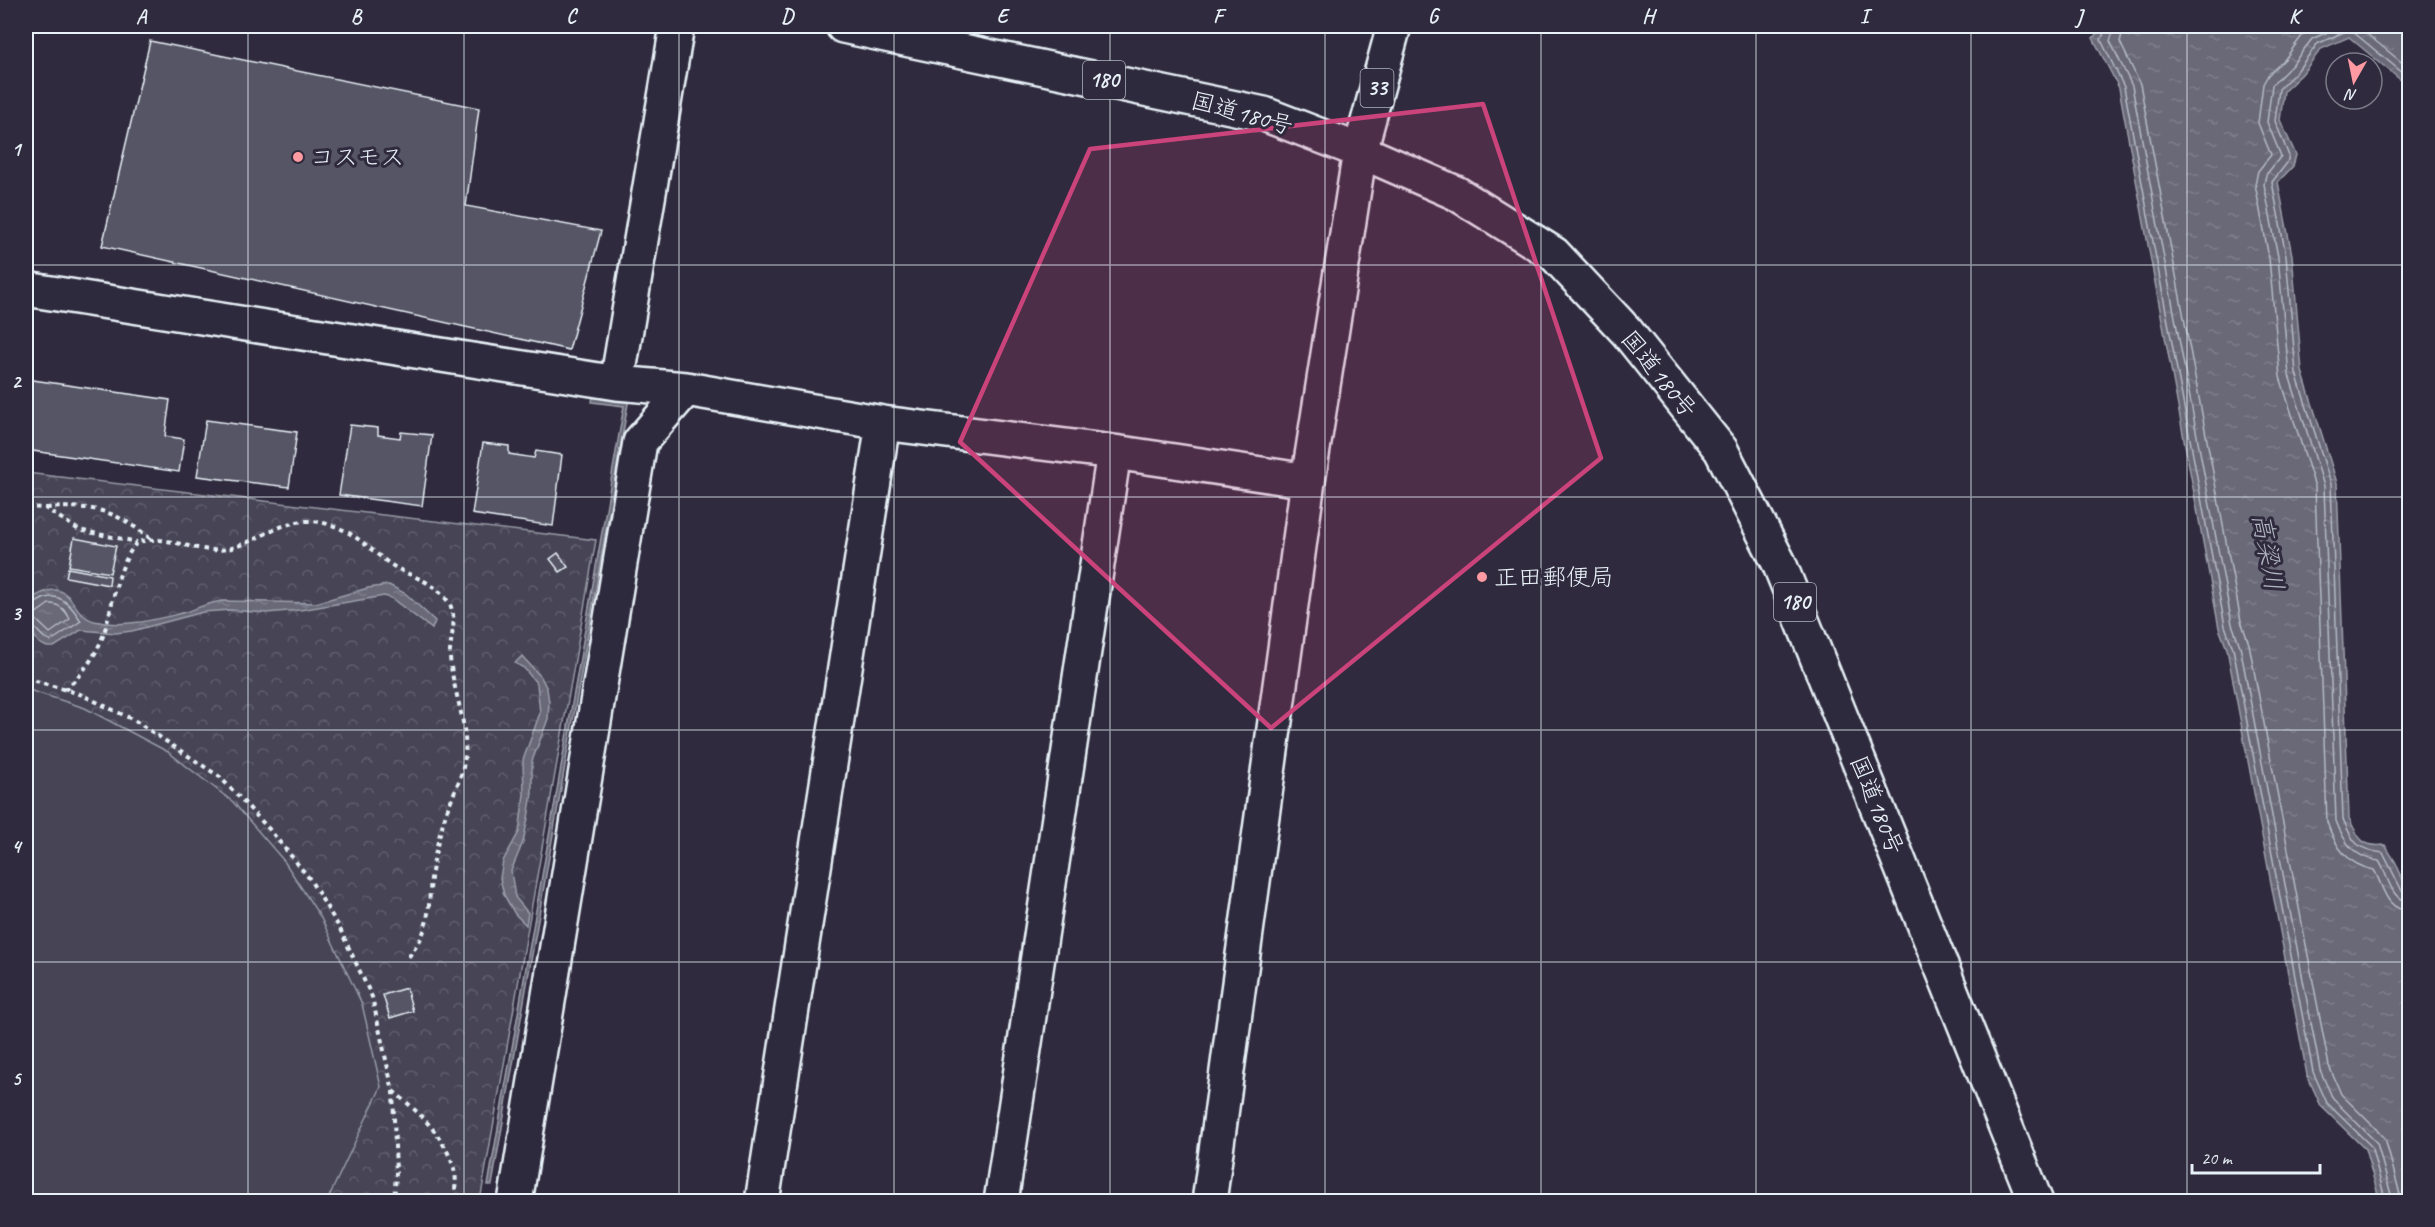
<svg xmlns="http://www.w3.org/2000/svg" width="2435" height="1227" font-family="Caveat,'Klee One',sans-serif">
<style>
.park{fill:url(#park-crowns);stroke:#979aa6;stroke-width:1.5}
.pitch{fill:#464455;stroke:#979aa6;stroke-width:1.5}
.water{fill:url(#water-ripples);stroke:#9c9fab;stroke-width:1.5}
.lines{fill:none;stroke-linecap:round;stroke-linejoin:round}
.shore{stroke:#b5bbc5;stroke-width:1.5}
.building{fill:#575565;stroke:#e8f1f8;stroke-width:1.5}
.minor-casing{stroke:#e8f1f8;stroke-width:38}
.tertiary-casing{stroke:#e8f1f8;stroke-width:38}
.primary-casing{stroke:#e8f1f8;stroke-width:38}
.trunk-casing{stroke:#e8f1f8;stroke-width:38}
.path{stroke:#e8f1f8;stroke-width:4;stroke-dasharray:4.5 4.5;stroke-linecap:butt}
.minor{stroke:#2f2a3d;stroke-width:33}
.tertiary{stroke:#2f2a3d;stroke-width:33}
.primary{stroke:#2f2a3d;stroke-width:33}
.trunk{stroke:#2f2a3d;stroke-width:33}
.marked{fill:#ca437a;fill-opacity:0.2;stroke:#ca437a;stroke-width:4.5;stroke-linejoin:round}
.grid{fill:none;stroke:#e8f1f8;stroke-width:1.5;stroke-opacity:0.55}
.poi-dot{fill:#ff9aa2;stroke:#2f2a3d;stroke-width:2}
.labels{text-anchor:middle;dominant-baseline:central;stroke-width:6;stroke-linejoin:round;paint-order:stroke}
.shield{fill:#2f2a3d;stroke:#b0b5c0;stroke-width:1.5}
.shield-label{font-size:22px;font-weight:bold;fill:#e8f1f8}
.street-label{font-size:24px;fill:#e8f1f8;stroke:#2f2a3d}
.poi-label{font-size:24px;fill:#e8f1f8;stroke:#2f2a3d;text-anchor:start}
.water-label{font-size:26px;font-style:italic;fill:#afb4be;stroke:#2f2a3d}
.neatline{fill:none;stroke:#e8f1f8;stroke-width:2}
.grid-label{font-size:20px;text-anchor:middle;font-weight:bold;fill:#e8f1f8}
</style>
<defs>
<pattern id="park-crowns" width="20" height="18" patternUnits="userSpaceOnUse" patternTransform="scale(1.5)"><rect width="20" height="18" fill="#464455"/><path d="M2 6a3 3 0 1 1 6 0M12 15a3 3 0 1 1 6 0" fill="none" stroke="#615f6e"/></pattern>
<pattern id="water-ripples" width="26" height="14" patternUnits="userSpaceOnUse" patternTransform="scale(1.5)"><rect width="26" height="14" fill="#696978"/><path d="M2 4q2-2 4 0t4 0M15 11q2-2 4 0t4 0" fill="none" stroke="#7e7f8c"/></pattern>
</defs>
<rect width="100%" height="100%" fill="#2f2a3d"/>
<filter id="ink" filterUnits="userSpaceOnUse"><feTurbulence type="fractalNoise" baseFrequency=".0167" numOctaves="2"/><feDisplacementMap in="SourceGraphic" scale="12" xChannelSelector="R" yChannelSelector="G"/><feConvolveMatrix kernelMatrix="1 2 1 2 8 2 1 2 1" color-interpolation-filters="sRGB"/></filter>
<g filter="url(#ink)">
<path class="park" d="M26,473L596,540L480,1201L26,1202Z"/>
<path class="pitch" d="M26,689L85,708L168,752L233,802L284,861L321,918L362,1004L381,1087L327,1201H26Z"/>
<path class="water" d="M2102,26H2409V87L2349,37L2321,49L2302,74L2284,91L2280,120L2296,155L2293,166L2278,182L2292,255L2302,371L2337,483L2349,818C2358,838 2362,848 2385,845L2396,863L2409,895V1201H2380L2365,1149L2321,1106L2307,1075L2227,649L2219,628L2119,88L2093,38Z
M593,396L629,398L492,1185H488L624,406L592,402Z
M389,585L406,594L435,621L432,629L391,598L384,596L300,610L266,613L230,610L203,612L132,631L116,633L81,630L54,647H47L39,643L33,634L26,631V602C75,569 67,614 94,621C123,628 154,620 182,613C196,609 207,603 222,601L316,603L368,588Z
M522,656L541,677L547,689L549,702L548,719L532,761V793L528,818L523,842L511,871L515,897L528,913L526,925L515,914L504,895L500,878L503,861L519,832L524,794L523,760L540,713L537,684L524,668L515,663Z"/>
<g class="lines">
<path class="shore" d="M2107,26L2101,40L2124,87L2225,626L2233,648L2313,1072L2327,1103L2371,1146L2386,1202
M2115,26L2110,41L2132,86L2232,624L2240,646L2320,1070L2333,1099L2377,1143L2393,1202
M2124,26L2120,42L2140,84L2241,621L2249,644L2329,1066L2341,1094L2385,1138L2402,1202
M2317,26L2304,33L2285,59L2268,75L2263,84L2258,123L2271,155L2258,171L2255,184L2269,258L2280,377L2315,487L2327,822C2335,847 2348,865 2374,870C2384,887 2385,910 2410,911
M2341,26L2312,39L2292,65L2272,85L2267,122L2281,156L2266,175L2264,184L2278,257L2289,375L2324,486L2336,821C2344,842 2354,858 2379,861C2388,874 2390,901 2410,902
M2357,26L2410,69
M2410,79L2352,31H2346L2317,44L2298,70L2279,89L2275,121L2289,156L2287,163L2272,182L2286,256L2296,373L2331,484L2343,819C2354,844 2356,849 2383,853L2402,891L2410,895
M49,604C59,603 66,611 70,619L50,633L32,616Z
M26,606C32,606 37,602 43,599C61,591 73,608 81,621L51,641C40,639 38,625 26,625"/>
</g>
<path class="building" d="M150,41L479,108L466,206L601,231L569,350L102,246Z
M26,379L170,400L165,436L184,439L179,472L26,450Z
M206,420L297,432L289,487L197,476Z
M350,425L378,428V435L400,438L401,432L432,435L422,506L339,495Z
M483,443L509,446V454L534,458L536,451L562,455L553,526L472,514Z
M74,538L116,546L110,573L69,566Z
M558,553L568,567L560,572L550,559Z
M68,568L110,576L109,585L66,577Z
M406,988L413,1011L390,1018L383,995Z"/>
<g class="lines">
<g class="minor-casing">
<path id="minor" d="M26,289L617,383L686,389L883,423L1114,452L1308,481
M617,383L677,26
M515,1202L640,442L686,389
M762,1202L883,423
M1001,1202L1114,452"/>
</g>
<g class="tertiary-casing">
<path id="tertiary" d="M1209,1202L1308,481L1360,151"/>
</g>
<g class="primary-casing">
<path id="primary" d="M1360,151L1394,26"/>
</g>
<g class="trunk-casing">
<path id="trunk" d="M843,26L1264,114L1360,151L1456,193L1554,254L1627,332L1721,450L1779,563L2036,1202"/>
</g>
<path class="path" d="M26,507L45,508L79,530L137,542
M46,508C94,505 114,509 152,540
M26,678L80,694L134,720L220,777L270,830L309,878L339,927L372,997L393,1091L396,1173L394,1202
M65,690C82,674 97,655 104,633C114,602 116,568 137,542C144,541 152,539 160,540C182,542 204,554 227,549C256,543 282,519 312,521C347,525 361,542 386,561C408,578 433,578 449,603C459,620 449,639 450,657C452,689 468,722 465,755C463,779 450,798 444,820C438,838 434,859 431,878C429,898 430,921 420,940C417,946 412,952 407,959
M393,1091C420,1113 447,1138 455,1173C457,1182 454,1193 454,1202"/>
<use href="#minor" class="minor"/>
<use href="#tertiary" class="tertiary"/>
<use href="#primary" class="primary"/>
<use href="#trunk" class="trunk"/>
</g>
</g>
<path class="marked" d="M1483,104L1601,458L1271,728L960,442L1090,149Z"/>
<path class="grid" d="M248,26V1202M464,26V1202M679,26V1202M894,26V1202M1110,26V1202M1325,26V1202M1541,26V1202M1756,26V1202M1971,26V1202M2187,26V1202M26,265H2410M26,497H2410M26,730H2410M26,962H2410"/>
<g class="poi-dot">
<circle cx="298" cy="157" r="6"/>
<circle cx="1482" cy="577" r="6"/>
</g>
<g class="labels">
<g class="shield">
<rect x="1083" y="61" width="42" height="38" rx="4.5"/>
<rect x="1360.5" y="69" width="33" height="38" rx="4.5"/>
<rect x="1774" y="583" width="42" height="38" rx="4.5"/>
</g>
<g class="shield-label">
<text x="1104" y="80">180</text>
<text x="1377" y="88">33</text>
<text x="1795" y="602">180</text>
</g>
<g class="street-label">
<text transform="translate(1242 113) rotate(15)">国道180号</text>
<text transform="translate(1659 374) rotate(51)">国道180号</text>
<text transform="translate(1877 805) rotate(68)">国道180号</text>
</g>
<g class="poi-label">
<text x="310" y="157">コスモス</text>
<text x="1494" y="577">正田郵便局</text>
</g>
<g class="water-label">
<text transform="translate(2268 552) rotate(80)">高梁川</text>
</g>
</g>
<rect width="2435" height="1227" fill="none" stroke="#2f2a3d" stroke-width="66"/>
<g transform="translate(2354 81) rotate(189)"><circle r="28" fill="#2f2a3d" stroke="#797a88" stroke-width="1.5"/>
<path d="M0-4.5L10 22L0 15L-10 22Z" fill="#ff9aa2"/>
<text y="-9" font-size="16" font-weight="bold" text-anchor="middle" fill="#e8f1f8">N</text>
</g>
<path d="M2192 1164v9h128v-9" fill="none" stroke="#e8f1f8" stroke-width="3"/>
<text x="2201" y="1164" font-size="18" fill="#e8f1f8" stroke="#2f2a3d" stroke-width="4.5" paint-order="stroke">20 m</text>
<rect x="33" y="33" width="2369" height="1161" class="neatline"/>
<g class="grid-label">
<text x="141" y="23">A</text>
<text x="356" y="23">B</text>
<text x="571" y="23">C</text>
<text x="787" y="23">D</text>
<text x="1002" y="23">E</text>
<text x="1218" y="23">F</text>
<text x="1433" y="23">G</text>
<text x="1648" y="23">H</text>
<text x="1864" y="23">I</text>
<text x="2079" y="23">J</text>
<text x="2294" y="23">K</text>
<text x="16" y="156">1</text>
<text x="16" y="388">2</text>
<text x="16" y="620">3</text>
<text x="16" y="853">4</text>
<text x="16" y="1085">5</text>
</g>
</svg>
